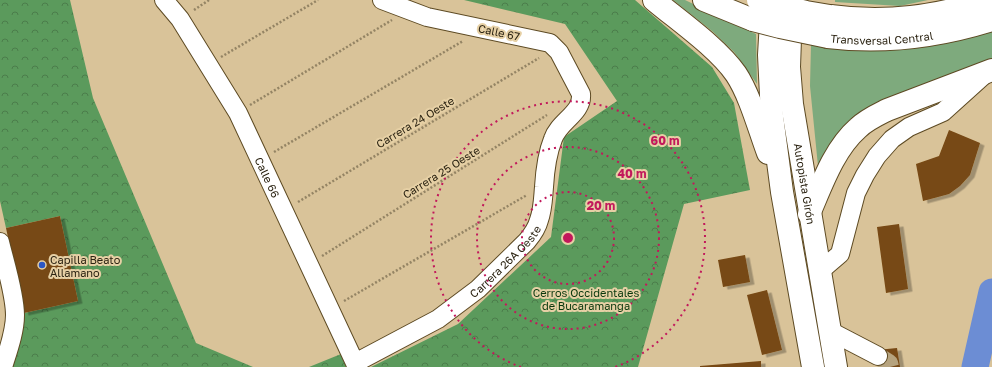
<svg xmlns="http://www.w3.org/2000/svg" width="992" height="367" font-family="'Golos Text',sans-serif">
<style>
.green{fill:#7eaa7d}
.forest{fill:url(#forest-crowns)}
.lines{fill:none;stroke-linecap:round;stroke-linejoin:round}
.river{stroke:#6c8dd4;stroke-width:27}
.building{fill:#774813;filter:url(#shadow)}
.minor-tunnel{stroke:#b6a37e;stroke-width:18;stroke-dasharray:18 9;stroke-linecap:butt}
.minor-casing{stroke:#5d4a23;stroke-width:20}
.major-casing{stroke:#5d4a23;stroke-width:24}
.highway-casing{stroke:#5d4a23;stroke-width:24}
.path{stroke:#948464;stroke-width:2.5;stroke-dasharray:2 2;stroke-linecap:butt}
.minor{stroke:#fff;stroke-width:18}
.major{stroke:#fff;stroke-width:22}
.highway{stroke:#fff;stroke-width:22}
.major-bridge-casing{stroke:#5d4a23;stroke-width:24;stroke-linecap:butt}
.major-bridge{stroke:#fff;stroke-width:22}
.ring{fill:none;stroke:#c2185b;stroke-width:2;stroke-dasharray:2 4}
.poi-dot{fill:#2b57c6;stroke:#e6d0a5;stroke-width:1.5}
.labels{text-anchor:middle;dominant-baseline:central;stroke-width:4;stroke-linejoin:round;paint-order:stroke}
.street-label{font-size:11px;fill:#2c2413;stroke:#e6d0a5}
.poi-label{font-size:11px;fill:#2c2413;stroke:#e6d0a5;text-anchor:start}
.park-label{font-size:11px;fill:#0a390e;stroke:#e6d0a5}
.centre{fill:#c2185b;stroke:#e6d0a5;stroke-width:2}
.ring-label{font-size:12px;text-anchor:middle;font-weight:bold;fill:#c2185b;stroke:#e6d0a5;stroke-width:4;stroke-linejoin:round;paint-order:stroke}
</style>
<defs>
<pattern id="forest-crowns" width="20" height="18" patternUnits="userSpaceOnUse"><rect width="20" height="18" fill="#5b9a5c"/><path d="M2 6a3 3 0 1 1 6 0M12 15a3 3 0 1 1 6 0" fill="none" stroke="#4b7d4b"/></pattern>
<filter id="shadow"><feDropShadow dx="4.5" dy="2.5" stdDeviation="0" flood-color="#0004"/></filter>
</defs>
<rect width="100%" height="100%" fill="#d9c399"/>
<path class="green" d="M673,0H685L756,34L757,84L734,52L712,31Z
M835,0H928L900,6L835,2Z
M992,29V59L873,107L818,166L810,86L811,44L854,51L892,50Z"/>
<path class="forest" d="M0,0H70L93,98L196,343L253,367H12L24,313L78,301L60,216L6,228L0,201Z
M464,0H635L712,67L734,103L750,190L684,204L638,367H371L458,324L551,237L564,137L617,101L565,24Z
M341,354L346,367H309Z"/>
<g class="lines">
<path class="river" d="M975,367L992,292"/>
</g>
<path class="building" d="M949,130L980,143L970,175L960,186L949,194L923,201L916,164L939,156Z
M60,216L78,301L24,313L6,228Z
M899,224L908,289L886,293L877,227Z
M745,255L750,282L723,287L718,260Z
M767,290L782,350L762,355L747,295Z
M897,348L900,367H879L877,350Z
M761,361V367H700V366Z"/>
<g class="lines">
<path class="minor-tunnel" d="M878,356L889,363L890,367"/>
<g class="minor-casing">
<g id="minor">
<path id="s1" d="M164,0L180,19L238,113L355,363L438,319L478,289L527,241C532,235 537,228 539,220C543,209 543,198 544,187C545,170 547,154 553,139C559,121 583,113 581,94L559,52L550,43L427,17L382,0"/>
<path d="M0,242C5,263 15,294 15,315C15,332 8,351 3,367"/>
<path d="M819,272L840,254L856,193L865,175L877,156L892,139L909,127L943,112L984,75"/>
<path d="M830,331L878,356"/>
</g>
</g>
<g class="major-casing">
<g id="major">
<path d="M704,0L753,20"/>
<path d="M830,16C888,24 935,16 990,0"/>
<path id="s2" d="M828,37C885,44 938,37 992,20"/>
</g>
</g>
<g class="highway-casing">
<g id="highway">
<path d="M654,0C679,21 717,47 736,74C750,95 759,129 768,153"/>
<path d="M772,5L769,55L772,116L782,192L813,367"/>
<path id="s3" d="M791,10L789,67L792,104L836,367"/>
<path d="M809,214C822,184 834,149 858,128C866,120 877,115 887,110L992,70"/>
</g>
</g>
<path class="path" d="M194,10L209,0
M221,57L318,0
M250,105L392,20
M274,152L463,41
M298,202L539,58
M322,256L547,115
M344,301L527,195"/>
<use href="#minor" class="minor"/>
<use href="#major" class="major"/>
<use href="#highway" class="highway"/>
<g class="major-bridge-casing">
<path id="major-bridge" d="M758,0L806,12L830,16
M753,20L780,27L828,37"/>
</g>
<use href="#major-bridge" class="major-bridge"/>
</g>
<g class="ring">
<circle cx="568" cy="238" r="46"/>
<circle cx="568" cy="238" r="91"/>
<path d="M521 367A137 137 0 1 1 615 367"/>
</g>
<circle class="poi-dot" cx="42" cy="265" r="4"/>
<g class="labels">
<g class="street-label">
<text transform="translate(499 32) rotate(12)">Calle 67</text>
<text stroke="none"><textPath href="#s2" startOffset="54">Transversal Central</textPath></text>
<text transform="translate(415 122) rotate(-31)">Carrera 24 Oeste</text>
<text transform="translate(441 172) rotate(-32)">Carrera 25 Oeste</text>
<text stroke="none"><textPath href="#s1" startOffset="206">Calle 66</textPath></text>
<text stroke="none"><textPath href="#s3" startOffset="175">Autopista Girón</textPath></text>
<text stroke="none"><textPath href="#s1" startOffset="594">Carrera 26A Oeste</textPath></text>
</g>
<g class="poi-label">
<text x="50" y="259">Capilla Beato<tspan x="50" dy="13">Allamano</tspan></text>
</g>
<g class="park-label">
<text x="586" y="292">Cerros Occidentales<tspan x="586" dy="13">de Bucaramanga</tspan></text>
</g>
</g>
<circle cx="568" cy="238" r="6" class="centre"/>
<g class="ring-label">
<text x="665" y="145">60 m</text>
<text x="632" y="178">40 m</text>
<text x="601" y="210">20 m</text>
</g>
</svg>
